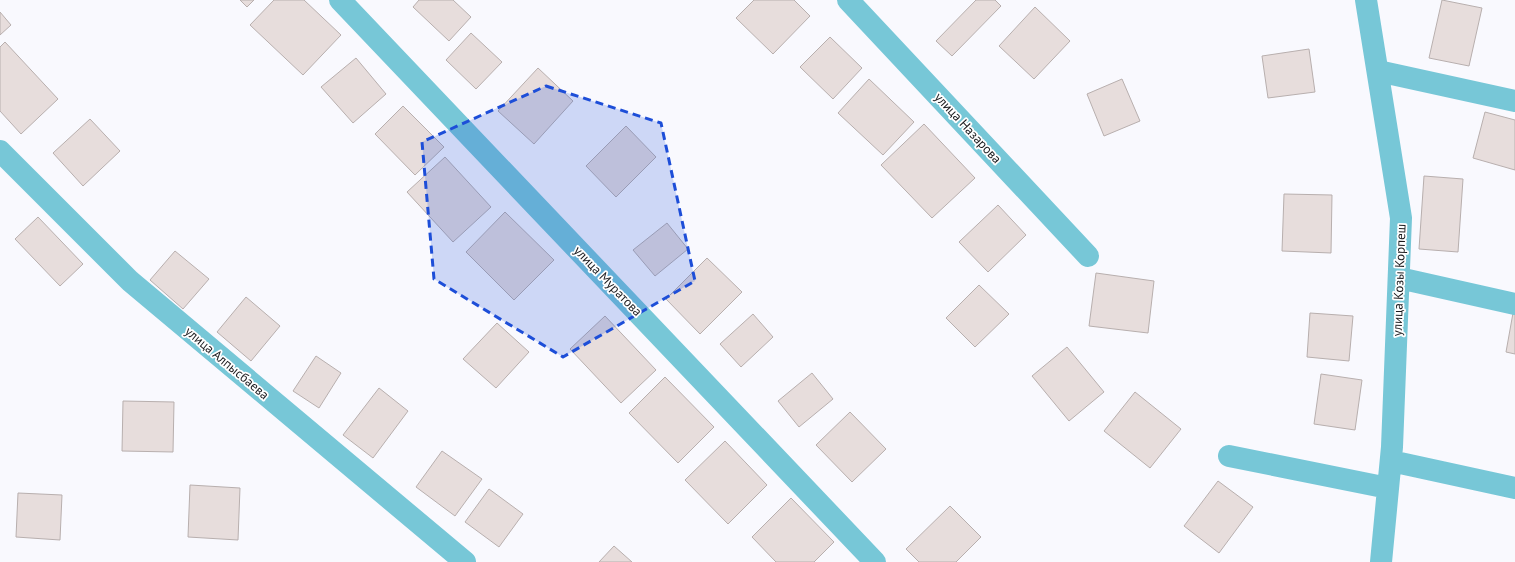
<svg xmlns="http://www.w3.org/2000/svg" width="1515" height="562" font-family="'PT Sans',sans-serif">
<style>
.building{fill:#e7dddc;stroke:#b8afae}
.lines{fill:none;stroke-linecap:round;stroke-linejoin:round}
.minor{stroke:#77c7d7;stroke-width:22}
.marked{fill:#1d4ed8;fill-opacity:0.2;stroke:#1d4ed8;stroke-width:3;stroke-dasharray:8 5;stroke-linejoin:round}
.labels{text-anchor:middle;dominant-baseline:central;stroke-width:3.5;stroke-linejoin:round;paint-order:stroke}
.street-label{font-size:13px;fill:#1a1a1d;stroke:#fff}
</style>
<rect width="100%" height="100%" fill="#f9f9fe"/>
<path class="building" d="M240,0H254L247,7Z
M274,0H304L341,35L303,75L250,25Z
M419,0H453L471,17L449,41L413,7Z
M754,0H794L810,16L773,54L736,18Z
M976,0H995L1001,6L952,56L936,41Z
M1442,0L1482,8L1469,66L1429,58Z
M1035,7L1070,41L1034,79L999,46Z
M0,12L11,25L0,35Z
M471,33L502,62L476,89L446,60Z
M830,37L862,68L833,99L800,67Z
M5,42L58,99L21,134L0,111V47Z
M1309,49L1315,92L1268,98L1262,56Z
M356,58L386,94L353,123L321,87Z
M538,68L573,101L534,144L498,111Z
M869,79L914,122L883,155L838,113Z
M1122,79L1140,121L1104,136L1087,94Z
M403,106L444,147L415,175L375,134Z
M1485,112L1515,120V170L1473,158Z
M90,119L120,151L83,186L53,153Z
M924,124L975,178L932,218L881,165Z
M626,126L656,157L616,197L586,166Z
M445,157L491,207L453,242L407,192Z
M1424,176L1463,179L1458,252L1419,249Z
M1284,194L1332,195L1331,253L1282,251Z
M998,205L1026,235L988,272L959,242Z
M505,212L554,260L514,300L466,252Z
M38,217L83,264L60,286L15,239Z
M667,223L688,249L655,276L633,250Z
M175,251L209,279L183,309L150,280Z
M707,258L742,292L700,334L666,299Z
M1096,273L1154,281L1148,333L1089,326Z
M979,285L1009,314L975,347L946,318Z
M246,297L280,326L251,361L217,332Z
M1310,313L1353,316L1349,361L1307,357Z
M1513,313L1515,314V354L1506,352Z
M753,314L773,337L741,367L720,344Z
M605,316L656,370L621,403L570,349Z
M497,323L529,352L496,388L463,359Z
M1067,347L1104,392L1069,421L1032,376Z
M316,356L341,373L319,408L293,391Z
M812,373L833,399L799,427L778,401Z
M1321,374L1362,380L1355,430L1314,424Z
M665,377L714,427L678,463L629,413Z
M379,388L408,411L373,458L343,435Z
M1135,392L1181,429L1150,468L1104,431Z
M123,401L174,402L173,452L122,451Z
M850,412L886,449L852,482L816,445Z
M725,441L767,485L728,524L685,480Z
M442,451L482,479L455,516L416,487Z
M1218,481L1253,507L1219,553L1184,526Z
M190,485L240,488L238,540L188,537Z
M489,489L523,514L499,547L465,522Z
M18,493L62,495L60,540L16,537Z
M791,498L834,542L814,562H776L752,537Z
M950,506L981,537L956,562H919L906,549Z
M614,546L632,562H599Z"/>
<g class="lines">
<path class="minor" d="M340,0L875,562
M848,0L1088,256
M1366,0L1401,218L1392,447L1381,562
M1378,71L1515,101
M0,151L130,281L465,562
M1399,278L1515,304
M1229,456L1388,488
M1391,461L1515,488"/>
</g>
<path class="marked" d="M546,86L661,123L695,281L563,357L434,279L422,142Z"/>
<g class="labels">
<g class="street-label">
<text transform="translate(968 128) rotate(47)">улица Назарова</text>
<text transform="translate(1399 280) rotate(-88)">улица Козы Корпеш</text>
<text transform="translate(608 281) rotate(46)">улица Муратова</text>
<text transform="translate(227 363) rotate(40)">улица Алпысбаева</text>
</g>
</g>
</svg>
